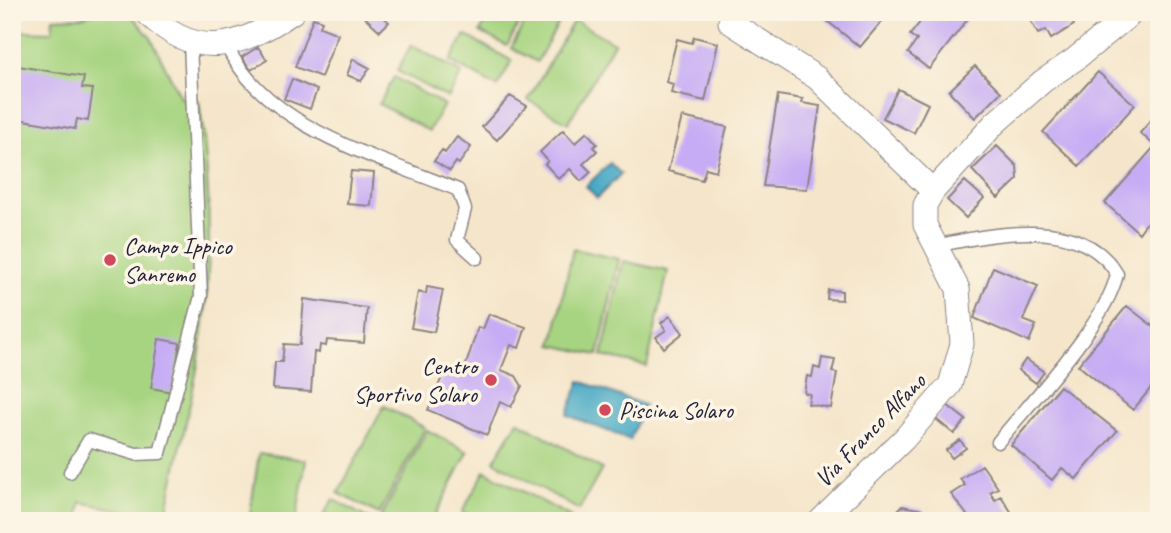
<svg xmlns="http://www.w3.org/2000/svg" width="1171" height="533" font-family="Caveat,sans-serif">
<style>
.green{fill:#a7d481;stroke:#647b5e;stroke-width:2}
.water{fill:#45a8c5;stroke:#346580;stroke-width:2}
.building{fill:#c6acf5}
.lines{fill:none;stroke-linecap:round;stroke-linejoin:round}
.lane-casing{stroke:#8c8483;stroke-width:15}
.street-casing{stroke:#8c8483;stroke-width:25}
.lane{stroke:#fff;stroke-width:12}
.street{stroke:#fff;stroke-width:23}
.poi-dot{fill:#d1495b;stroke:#fcf5e5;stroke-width:2.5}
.labels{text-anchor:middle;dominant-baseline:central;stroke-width:7;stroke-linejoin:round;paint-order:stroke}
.poi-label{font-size:24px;fill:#22223b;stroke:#fcf5e5;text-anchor:start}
.street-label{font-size:24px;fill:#22223b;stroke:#fcf5e5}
</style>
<rect width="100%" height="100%" fill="#fcf5e5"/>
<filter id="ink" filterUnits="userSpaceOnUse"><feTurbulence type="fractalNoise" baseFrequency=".0143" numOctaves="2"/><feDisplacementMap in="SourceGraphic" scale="14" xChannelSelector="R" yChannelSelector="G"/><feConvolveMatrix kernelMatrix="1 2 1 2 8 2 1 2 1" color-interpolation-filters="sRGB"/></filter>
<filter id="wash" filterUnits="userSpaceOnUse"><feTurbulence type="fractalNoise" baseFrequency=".00686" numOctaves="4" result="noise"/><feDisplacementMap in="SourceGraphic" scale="28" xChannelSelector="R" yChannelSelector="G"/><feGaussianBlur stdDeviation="1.57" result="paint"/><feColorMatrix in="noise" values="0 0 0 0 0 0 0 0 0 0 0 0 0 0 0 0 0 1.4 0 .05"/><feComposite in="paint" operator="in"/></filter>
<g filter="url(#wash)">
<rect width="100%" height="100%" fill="#f5e6cb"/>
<path class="green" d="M95,12H129L151,38L181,98L199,101C209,165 211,228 207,293C202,367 180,442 166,515L159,518L81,502L78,521H12V31L52,32L53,18L82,17Z
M491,12H525L507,46L480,32Z
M530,12L563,15L537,62L511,48Z
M574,20L614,43L568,123L528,100Z
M465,35L512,61L497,87L450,61Z
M411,45L462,73L448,98L397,71Z
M394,77L444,105L429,131L379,104Z
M573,249L619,259L598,355L552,345Z
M623,261L668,271L647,366L602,356Z
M384,406L425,428L379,514L338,493Z
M518,421L602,469L579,510L494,461Z
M427,430L468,452L432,521H389L381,517Z
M259,453L306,460L296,521H249Z
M485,471L571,517L569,521H479L462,512Z
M333,499L372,521H320Z"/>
<path class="water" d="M610,163L621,174L597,198L586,186Z
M580,381L644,405L630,440L567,415Z"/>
<g id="blocks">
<path class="building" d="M359,12H378L389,22L380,31Z
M832,12H890L860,47L826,20Z
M928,12H973L929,69L908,53L917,40L910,35Z
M1042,12H1066L1074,25L1051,39L1046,30L1038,34L1030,20Z
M313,18L322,21L320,27L338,34L321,77L295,67Z
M694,37L718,43L705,101L671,93L673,84L666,82L677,39L692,43Z
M258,47L267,60L251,70L242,57Z
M353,59L370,68L361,81L347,75Z
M12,65L84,77L82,88L93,89L88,121L77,119L75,129L12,118Z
M975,66L1001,92L975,118L949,91Z
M1098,72L1135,105L1079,166L1043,132Z
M292,79L317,90L310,109L284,99Z
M898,89L928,104L914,133L883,118Z
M778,95L803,99L802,103L820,106L807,189L763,186Z
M510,96L527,106L497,140L482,127Z
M1159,111V232L1147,222L1139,233L1105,203L1155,146L1140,133Z
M682,117L727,127L716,171L706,168L702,180L668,171Z
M563,130L575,143L587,132L597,144L593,147L597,151L583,164L591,172L581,181L570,169L559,179L545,164L548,161L540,152Z
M457,137L471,147L459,164L456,162L450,171L434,161L442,150L445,153Z
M997,146L1017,166L1018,179L998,198L972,170Z
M351,171L374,173L371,206L347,204Z
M965,181L984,198L966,218L947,200Z
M993,267L1038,286L1023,320L1036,325L1029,342L974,318Z
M427,287L443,290L434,332L411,328L418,292L426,294Z
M828,290L842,291V300L827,299Z
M304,299L367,308L364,343L327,340L326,346L320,345L319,353L314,352L311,392L273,389L275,362H282L284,344L300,345Z
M1127,306L1159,331V378L1133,410L1078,365Z
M489,314L526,327L519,348L511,345L501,370L516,376L522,386L511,407L500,402L487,435L428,410L445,370L462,377L478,327L483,329Z
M670,316L683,333L664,348L656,337L666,330L661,323Z
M159,339L180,343L172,392L151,388Z
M822,358L835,360L832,372L837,373L831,408L808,404L810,394L804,393L807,376L812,377L814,367L820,369Z
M1026,359L1044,372L1036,383L1018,370Z
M1060,386L1117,431L1076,479L1062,468L1052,480L1011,445Z
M947,405L966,420L954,434L936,419Z
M960,440L966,448L952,458L946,450Z
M982,465L998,488L990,492L995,500L1001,496L1017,521L963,518L967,515L951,494L965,485L960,479Z
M902,506L924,510L922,521H894V514Z"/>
</g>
</g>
<g filter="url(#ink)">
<use href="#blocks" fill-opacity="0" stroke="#8c8483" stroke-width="2"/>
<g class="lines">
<g class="lane-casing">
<path id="lane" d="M225,43C266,129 376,156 458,190L465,209L457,240L477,258
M935,246C992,234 1081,214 1117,274C1106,324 1031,401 998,442
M70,472L89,440L136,454L160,453L201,296L190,43"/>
</g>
<g class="street-casing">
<path id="street" d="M146,12C197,63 240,47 293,12
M730,22L817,78L933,191
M820,521L904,439L950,385L962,344L958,289L925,225V205L933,191L995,123L1043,81L1074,60L1133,12"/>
</g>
<use href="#lane" class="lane"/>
<use href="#street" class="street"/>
</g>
</g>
<g class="poi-dot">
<circle cx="110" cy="260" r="7"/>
<circle cx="491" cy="380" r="7"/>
<circle cx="605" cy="410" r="7"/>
</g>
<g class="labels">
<g class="poi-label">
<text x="124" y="246">Campo Ippico<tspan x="124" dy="28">Sanremo</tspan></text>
<text x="477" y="366" text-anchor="end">Centro<tspan x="477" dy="28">Sportivo Solaro</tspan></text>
<text x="619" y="410">Piscina Solaro</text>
</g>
<g class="street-label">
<text transform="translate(870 430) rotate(-46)">Via Franco Alfano</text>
</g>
</g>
<rect width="1171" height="533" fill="none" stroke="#fcf5e5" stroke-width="42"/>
</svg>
